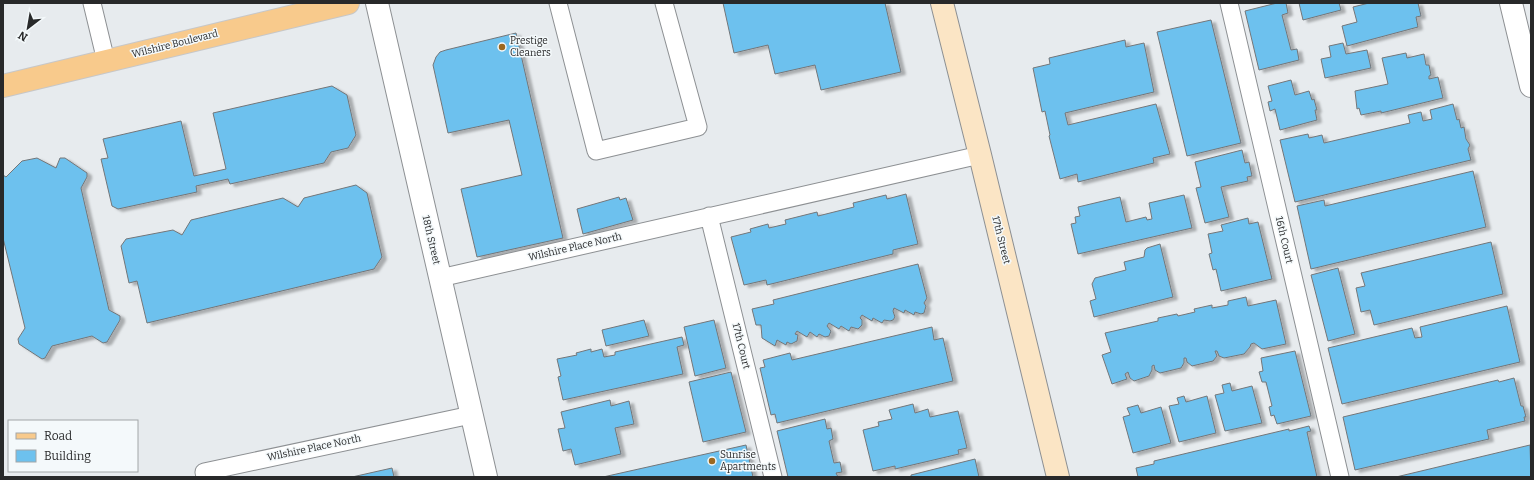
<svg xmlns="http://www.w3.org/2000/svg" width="1534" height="480" font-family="Bitter,serif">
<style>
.building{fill:#6dc1ee;stroke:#737679;filter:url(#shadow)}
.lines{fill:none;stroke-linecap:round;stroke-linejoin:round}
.lane-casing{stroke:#8d9093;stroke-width:19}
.street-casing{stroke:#8d9093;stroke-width:24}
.secondary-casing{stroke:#8d9093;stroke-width:24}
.primary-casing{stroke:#c7c7c8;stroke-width:24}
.lane{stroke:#fff;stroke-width:17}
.street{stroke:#fff;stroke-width:22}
.secondary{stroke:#fbe5c5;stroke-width:22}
.primary{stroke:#f8ca8c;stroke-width:22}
.poi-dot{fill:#9c681f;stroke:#f4f9fb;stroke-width:1.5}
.labels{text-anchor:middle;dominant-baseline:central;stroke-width:3;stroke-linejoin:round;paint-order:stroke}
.poi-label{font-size:10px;fill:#28292a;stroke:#f4f9fb;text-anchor:start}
.street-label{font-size:10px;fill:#28292a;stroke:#f4f9fb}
</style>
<defs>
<filter id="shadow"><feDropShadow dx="4.5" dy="2.5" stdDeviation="1" flood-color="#0004"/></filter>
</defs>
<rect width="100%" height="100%" fill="#e7ebee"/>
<path class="building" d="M723,3H885L901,72L821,90L815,65L775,74L768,45L734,53Z
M1277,3H1286L1288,13L1282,15L1291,50L1297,49L1299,60L1259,70L1245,11Z
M1299,3H1339L1341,10L1303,20Z
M1369,3H1418L1421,16L1416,17L1418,27L1347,46L1342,26L1357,22L1353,7Z
M1211,20L1241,143L1187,156L1157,32Z
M516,33L563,238L477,257L461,189L522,175L509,120L448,133L433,65L436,57L440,52L446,50Z
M1125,40L1126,47L1144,43L1154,92L1065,113L1068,125L1156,104L1170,154L1153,158L1154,163L1078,182L1077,174L1060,179L1049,136L1050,135L1045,111L1042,112L1033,68L1050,64L1049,58Z
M1343,43L1346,54L1367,50L1371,68L1325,78L1321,59L1331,57L1329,46Z
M1406,53L1407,58L1424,54L1426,65H1429L1431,75L1429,76V79L1438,77L1443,98L1381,113V111L1361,115L1359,108L1357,109L1355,91L1388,84L1382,58Z
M1291,80L1295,95L1309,91L1312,100L1314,99L1317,110H1315L1317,120L1280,130L1275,109L1270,111L1268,102L1272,101L1268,86Z
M332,86L347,95L356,135L348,148L331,152L324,163L230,184L228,179L196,186L197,192L118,209L112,206L101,159L108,158L103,139L181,121L194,176L226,169L213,113Z
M1453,104L1457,120L1459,119L1461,128L1464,127L1466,139L1470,145L1468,149L1471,160L1295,202L1280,140L1308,134L1309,138L1322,135L1324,143L1410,123L1408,115L1421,112L1423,121L1432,119L1430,110Z
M1242,150L1245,163L1249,162L1252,176L1247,177L1248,181L1221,187L1229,217L1205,223L1196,188L1201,187L1195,162Z
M37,158L56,168L60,158H65L87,173V177L81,188L109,310L120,316V320L107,342L103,343L92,336L52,346L45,358L42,359L19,344L18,339L25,328L3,238V175L6,177L22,161Z
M1473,171L1486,227L1311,269L1297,206L1324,200L1325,206Z
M356,185L367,193L382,257L374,269L147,323L137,281L129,283L121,246L126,239L173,230L182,235L191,220L283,198L298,207L304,198Z
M906,194L918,244L893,250V254L767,285L766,280L744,285L731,237L751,232L750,229L768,224L769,228L786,224L785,220L817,212L818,216L854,207L853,203L886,195L887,199Z
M1184,195L1192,228L1078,254L1071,224L1076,223L1075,217L1080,216L1078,207L1120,197L1126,222L1146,217L1147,220L1152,219L1149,203Z
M619,197L620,200L626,198L633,220L583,234L577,209Z
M1248,218L1249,224L1258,222L1272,279L1221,291L1216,269L1213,270L1209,254L1212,253L1208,234L1223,231L1221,225Z
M1491,242L1503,294L1374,325L1370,310L1361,312L1356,288L1365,286L1361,273Z
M1160,244L1173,297L1094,317L1090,301L1096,299L1092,284L1095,278L1126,270L1124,262L1144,257L1145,250L1147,248Z
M918,264L927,298L924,303L926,306L924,313L921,314L915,312L914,315L905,310L904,313L894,308L893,311L895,317L893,320L890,321L884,320L882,323L873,318L872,321L862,315L860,318L862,320V325L858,329L851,327L849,331L841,326L839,329L829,323L827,326L831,331L829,336L825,337L819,334L817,337L810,332L807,337L797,331L795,334L798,335L797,341L791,344L787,342L786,345L777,340L775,346L762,338L761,325H756L752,309L774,304L773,300Z
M1338,268L1355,334L1328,341L1311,275Z
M1246,297L1248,306L1276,300L1286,344L1262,349L1254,343L1251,344L1250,347L1244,354L1224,358L1219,356L1217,351H1215L1217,356L1213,361L1192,366L1187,362L1186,358H1184V363L1181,368L1160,373L1155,370L1154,365L1152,366V370L1149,376L1134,381L1130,378L1128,372L1125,374L1127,379L1112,384L1102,355L1111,352L1105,333L1158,321V318L1177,314L1178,316L1195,312L1194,309L1212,305V308L1228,305V301Z
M1507,306L1520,362L1342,404L1328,348L1412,328L1415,338L1422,337L1420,327Z
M644,320L649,336L606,346L602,330Z
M714,320L726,368L695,376L684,327Z
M932,327L934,340L943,338L953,381L777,423L775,414L771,415L760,368L765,367L763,360L790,353L792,360Z
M682,337L684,345L677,347L683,374L563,400L558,377L561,376L557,359L577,355L576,353L591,349V352L602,349L604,357L615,355V352Z
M1295,351L1311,416L1277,424L1274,415L1271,416L1269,407L1272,406L1266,382H1262L1259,372L1263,371L1261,358Z
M731,372L746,432L703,442L689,382Z
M1514,378L1521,406H1523L1526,417H1524L1525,421L1487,430L1489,439L1355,470L1343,417L1498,380L1499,382Z
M1230,383L1232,391L1252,386L1262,423L1225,431L1215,395L1224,393L1222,385Z
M1184,396L1186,402L1207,396L1216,433L1179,442L1169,406L1179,404L1177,398Z
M610,400L611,406L629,401L634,424L615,428L621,454L575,465L571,449L563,451L558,429L565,428L561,412Z
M913,404L915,413L928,409L930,417L958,411L967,448L958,450L959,454L895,469V466L873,471L863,430L879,426L878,422L892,419L889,410Z
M1138,405L1141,413L1161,407L1171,443L1133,453L1123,417L1130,415L1127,408Z
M825,419L827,429L831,428L833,439L829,441L834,463L840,462L842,472L836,473L838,477H788L777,431Z
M1309,426L1311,431L1307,432L1317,477H1138L1136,468L1154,464V461L1289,429V431Z
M746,445L753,477H603Z
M1530,445L1531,477H1396Z
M975,459L979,477H911V475Z
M392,468L394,477H352Z"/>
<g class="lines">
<g class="lane-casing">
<path id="lane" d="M92,3L106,61
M558,3L596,151L698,127L664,3
M1229,3L1340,477
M709,216L773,477
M440,278L980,155
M205,477L204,472L471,415"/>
</g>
<g class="street-casing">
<path id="street" d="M377,3L486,477
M1511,3L1531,86"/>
</g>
<g class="secondary-casing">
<path id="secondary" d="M942,3L980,155L1058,477"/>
</g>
<g class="primary-casing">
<path id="primary" d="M3,86L348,3"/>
</g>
<use href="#lane" class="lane"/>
<use href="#street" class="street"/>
<use href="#secondary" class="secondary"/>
<use href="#primary" class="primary"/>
</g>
<g class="poi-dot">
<circle cx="502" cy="47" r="4"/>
<circle cx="712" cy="461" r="4"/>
</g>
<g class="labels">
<g class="poi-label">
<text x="510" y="41">Prestige<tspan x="510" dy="12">Cleaners</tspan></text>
<text x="720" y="455">Sunrise<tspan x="720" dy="12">Apartments</tspan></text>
</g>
<g class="street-label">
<text transform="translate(175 44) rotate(-14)">Wilshire Boulevard</text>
<text transform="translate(431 240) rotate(77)">18th Street</text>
<text transform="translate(1001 240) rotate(76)">17th Street</text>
<text transform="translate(1284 240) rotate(77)">16th Court</text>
<text transform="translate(575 247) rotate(-13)">Wilshire Place North</text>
<text transform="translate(741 346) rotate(76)">17th Court</text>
<text transform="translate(314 448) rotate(-12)">Wilshire Place North</text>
</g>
</g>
<rect width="1534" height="480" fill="none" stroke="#28292a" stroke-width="8"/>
<rect x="8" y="420" width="130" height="52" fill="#f4f9fb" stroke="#a2a6a7"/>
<rect x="16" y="433" width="20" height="6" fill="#f8ca8c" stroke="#a2a6a7"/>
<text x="44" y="440" font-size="12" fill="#28292a">Road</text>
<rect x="16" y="450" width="20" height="12" fill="#6dc1ee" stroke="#a2a6a7"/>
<text x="44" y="460" font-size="12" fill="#28292a">Building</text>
<g transform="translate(28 28) rotate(211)" stroke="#f4f9fb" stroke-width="3" paint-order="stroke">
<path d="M0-3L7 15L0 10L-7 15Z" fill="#28292a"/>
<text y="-6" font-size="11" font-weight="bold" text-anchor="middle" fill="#28292a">N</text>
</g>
</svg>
